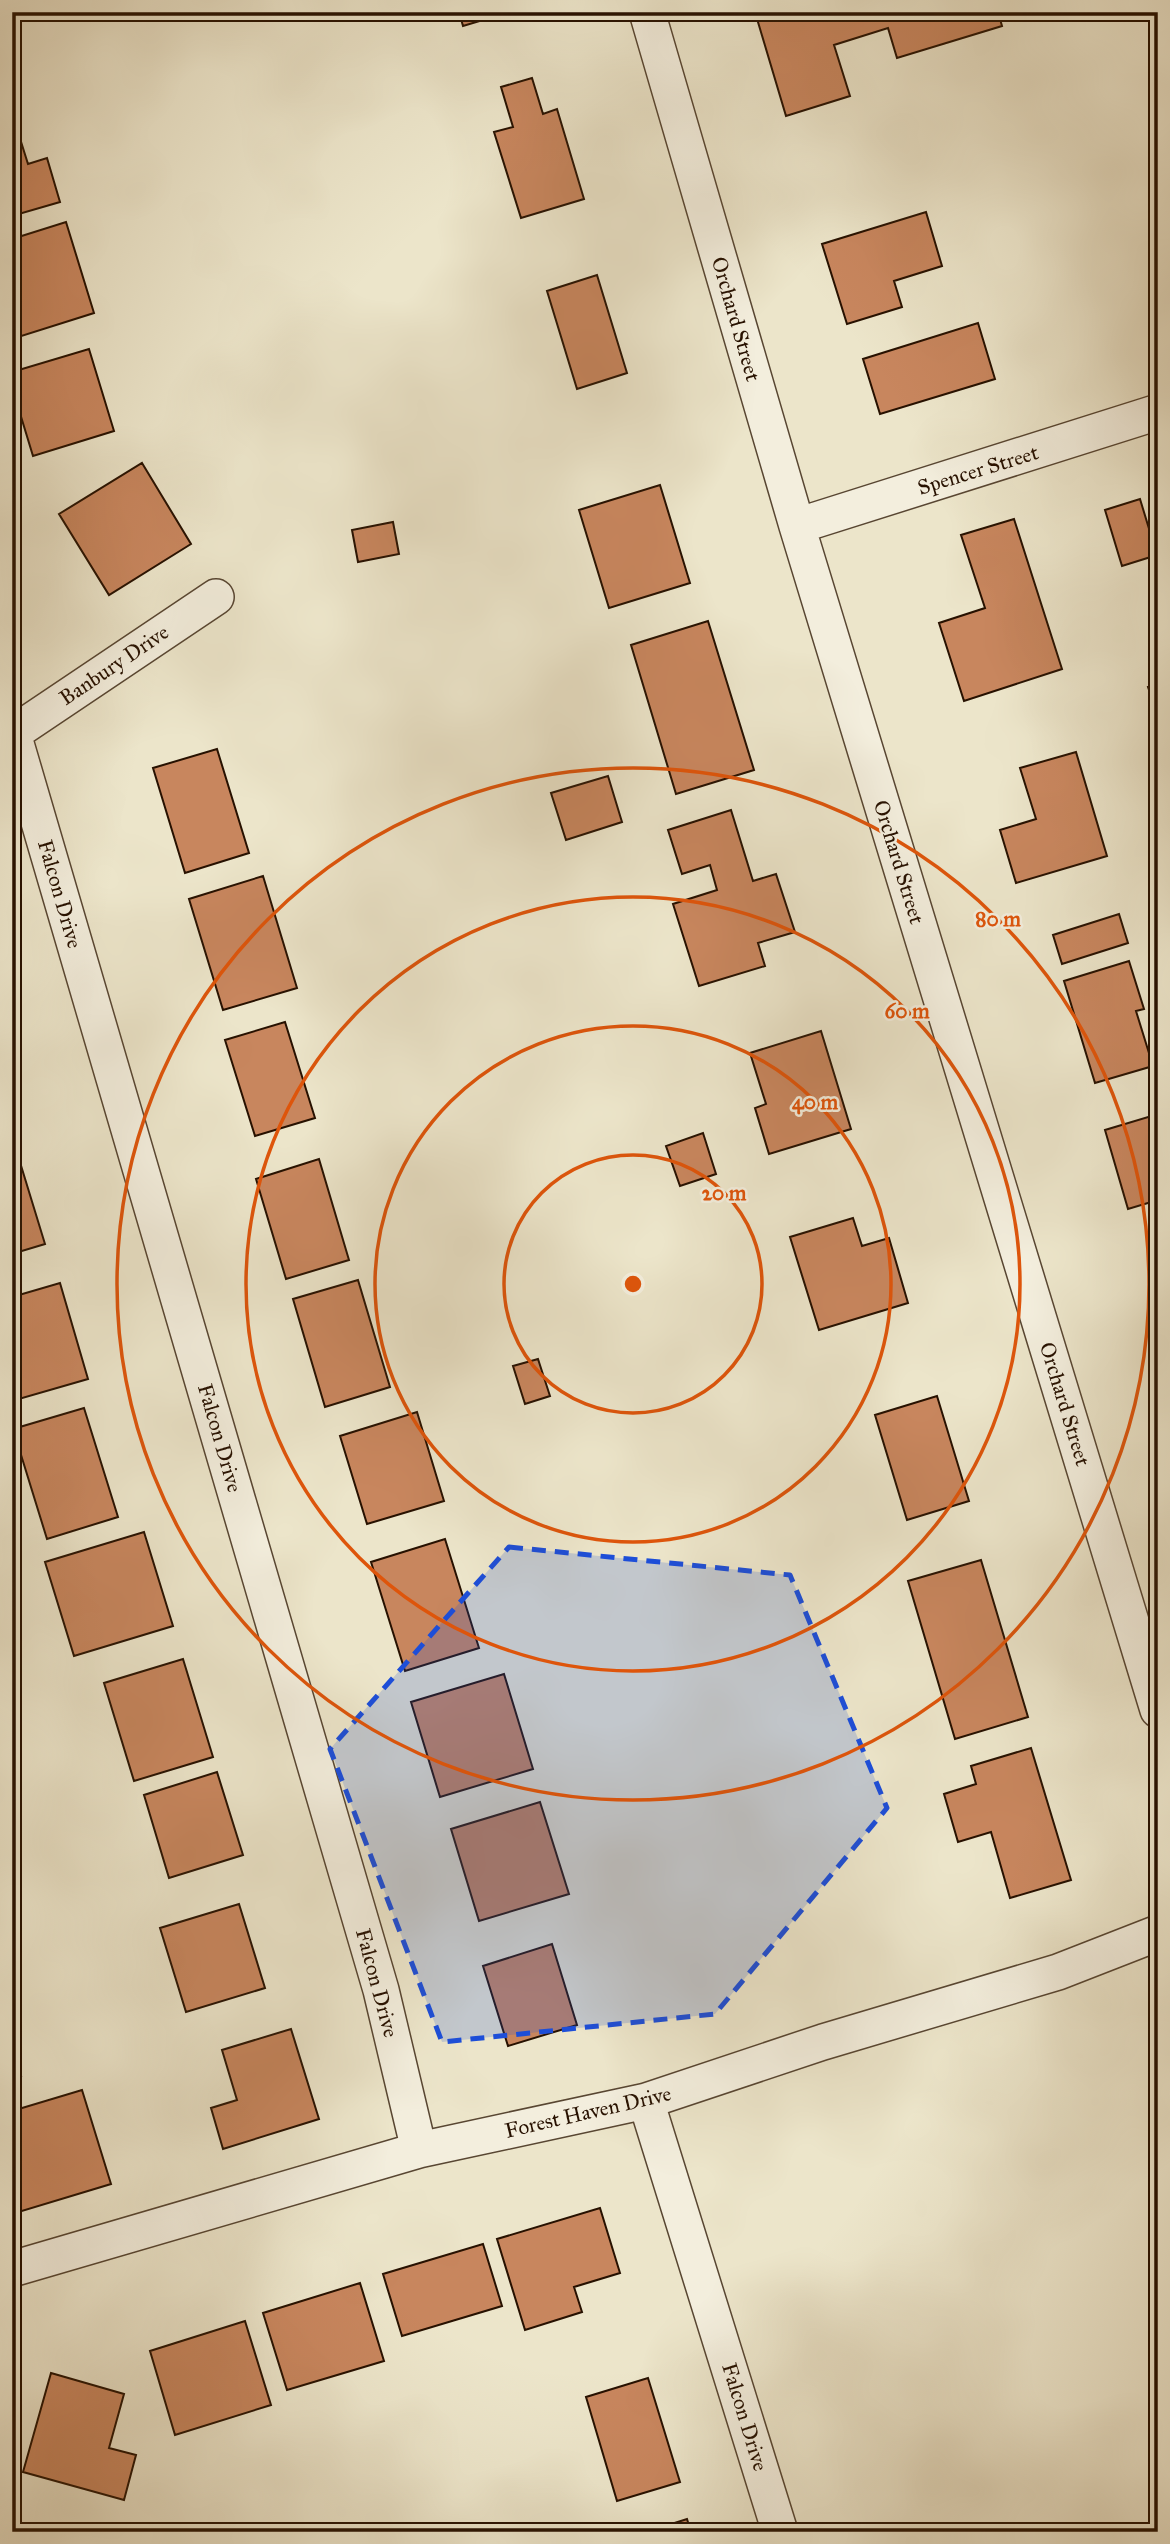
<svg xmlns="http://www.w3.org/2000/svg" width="1170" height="2544" font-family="'IM FELL Great Primer',serif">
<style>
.building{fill:#c8865e;stroke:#271100;stroke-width:2}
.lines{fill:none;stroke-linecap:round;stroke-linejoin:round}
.street-casing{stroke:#584632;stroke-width:38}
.street{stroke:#f3eedd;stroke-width:35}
.marked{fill:#1d4ed8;fill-opacity:0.2;stroke:#1d4ed8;stroke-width:5;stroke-dasharray:14 9;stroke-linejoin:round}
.ring{fill:none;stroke:#de550b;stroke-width:3.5}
.labels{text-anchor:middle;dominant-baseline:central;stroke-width:5;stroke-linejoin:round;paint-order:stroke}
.street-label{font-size:21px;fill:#271100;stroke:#f3eedd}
.centre{fill:#de550b;stroke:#f3eedd;stroke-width:3.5}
.ring-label{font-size:21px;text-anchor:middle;font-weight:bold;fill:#de550b;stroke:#f3eedd;stroke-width:5;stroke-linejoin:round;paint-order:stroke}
</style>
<rect width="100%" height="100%" fill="#ece5ca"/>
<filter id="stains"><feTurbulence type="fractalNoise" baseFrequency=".00286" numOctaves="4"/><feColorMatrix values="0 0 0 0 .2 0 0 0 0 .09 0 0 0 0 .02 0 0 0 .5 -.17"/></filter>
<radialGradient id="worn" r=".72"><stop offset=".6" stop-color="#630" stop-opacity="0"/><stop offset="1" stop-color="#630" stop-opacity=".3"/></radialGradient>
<path class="building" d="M459,12H510L463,26Z
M755,12H998L1002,26L897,58L888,28L834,45L850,96L786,116Z
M532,78L543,114L557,109L584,199L521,218L494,132L513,127L501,87Z
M12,113L28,164L47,158L60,202L12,216Z
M926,212L942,266L894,281L902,307L847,324L822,244Z
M66,222L94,313L12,339V239Z
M597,275L627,373L577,389L547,291Z
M978,323L995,379L880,414L863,359Z
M89,349L114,431L33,456L12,387V372Z
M142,463L191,544L109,595L59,514Z
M660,485L690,583L609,608L579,510Z
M1140,499L1157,555L1122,566L1105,510Z
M1014,519L1062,669L964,701L939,623L985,608L961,535Z
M393,522L399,554L358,562L352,530Z
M708,621L754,770L676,794L631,645Z
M1158,684V717L1148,687Z
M217,749L249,853L185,873L153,768Z
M1076,752L1107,856L1016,883L1000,830L1036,819L1020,768Z
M608,776L622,822L566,840L551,793Z
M731,810L753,881L776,874L795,932L758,943L765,966L699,986L673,904L717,890L710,865L682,874L668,830Z
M263,876L297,988L223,1010L189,899Z
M1119,914L1128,943L1062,964L1053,935Z
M1129,961L1144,1009L1136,1011L1153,1066L1095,1083L1064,981Z
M285,1022L315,1118L255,1136L225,1040Z
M821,1031L851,1129L769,1154L755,1108L766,1104L750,1053Z
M1158,1114V1200L1128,1209L1105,1130Z
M703,1133L716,1174L680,1186L666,1146Z
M19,1159L45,1244L12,1254V1161Z
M319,1159L349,1260L286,1279L256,1179Z
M853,1218L862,1246L889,1238L908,1303L819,1330L790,1237Z
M358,1280L390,1387L325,1407L293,1299Z
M60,1283L88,1379L12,1401V1297Z
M538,1359L550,1396L525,1404L513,1366Z
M937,1396L969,1501L907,1520L875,1415Z
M84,1408L118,1517L47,1539L13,1429Z
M417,1412L444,1501L367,1524L340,1436Z
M144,1532L173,1626L74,1656L45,1562Z
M445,1539L479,1648L405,1671L371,1562Z
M981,1560L1028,1717L955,1739L908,1581Z
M183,1659L213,1757L134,1781L104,1683Z
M504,1674L533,1769L440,1797L411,1702Z
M1031,1748L1071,1880L1010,1898L991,1832L958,1842L944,1794L976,1784L971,1766Z
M217,1772L243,1855L169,1878L144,1795Z
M540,1802L569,1894L479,1921L451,1829Z
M239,1904L265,1988L186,2012L160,1928Z
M552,1944L577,2025L508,2046L483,1966Z
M291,2029L319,2119L223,2149L211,2108L237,2100L222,2050Z
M12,2047L21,2076L12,2078Z
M82,2090L111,2184L12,2214V2111Z
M600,2208L620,2273L574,2287L582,2312L525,2330L497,2239Z
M483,2244L502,2306L402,2336L383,2274Z
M360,2283L384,2361L287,2390L263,2313Z
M245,2321L271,2405L175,2435L150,2351Z
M51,2373L124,2394L109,2448L136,2455L124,2500L23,2472Z
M648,2378L680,2482L617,2501L586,2397Z
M687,2519L691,2532H646Z"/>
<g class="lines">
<g class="street-casing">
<path id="street" d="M647,12L797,526L1158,1710
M797,526L1158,412
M12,730L381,1990L419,2150
M12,734L216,597
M646,2101L780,2532
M12,2269L419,2150L646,2101L823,2042L1058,1972L1158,1933"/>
</g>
<use href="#street" class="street"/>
</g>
<path class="marked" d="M509,1547L790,1575L887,1808L715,2014L442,2042L330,1749Z"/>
<g class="ring">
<circle cx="633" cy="1284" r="129"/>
<circle cx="633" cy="1284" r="258"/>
<circle cx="633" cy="1284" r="387"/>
<circle cx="633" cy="1284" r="516"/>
</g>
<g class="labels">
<g class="street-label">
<text transform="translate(736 319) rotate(74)">Orchard Street</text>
<text transform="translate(978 470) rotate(-17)">Spencer Street</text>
<text transform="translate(114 665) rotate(-34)">Banbury Drive</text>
<text transform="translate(899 862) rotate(73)">Orchard Street</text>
<text transform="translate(60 894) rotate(74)">Falcon Drive</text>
<text transform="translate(1065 1404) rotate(73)">Orchard Street</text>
<text transform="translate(220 1438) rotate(74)">Falcon Drive</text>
<text transform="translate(377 1983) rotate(75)">Falcon Drive</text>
<text transform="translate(588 2112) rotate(-13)">Forest Haven Drive</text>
<text transform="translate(745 2417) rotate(73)">Falcon Drive</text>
</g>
</g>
<circle cx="633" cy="1284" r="10" class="centre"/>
<g class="ring-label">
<text x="998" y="926">80 m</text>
<text x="907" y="1018">60 m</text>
<text x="815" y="1109">40 m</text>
<text x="724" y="1200">20 m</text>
</g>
<rect width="1170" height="2544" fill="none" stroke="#ece5ca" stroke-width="42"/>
<rect x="14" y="14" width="1142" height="2516" fill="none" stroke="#271100" stroke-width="3.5"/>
<rect x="21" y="21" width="1128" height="2502" fill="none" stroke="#271100" stroke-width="2"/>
<rect width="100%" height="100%" filter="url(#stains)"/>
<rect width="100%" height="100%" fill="url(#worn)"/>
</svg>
